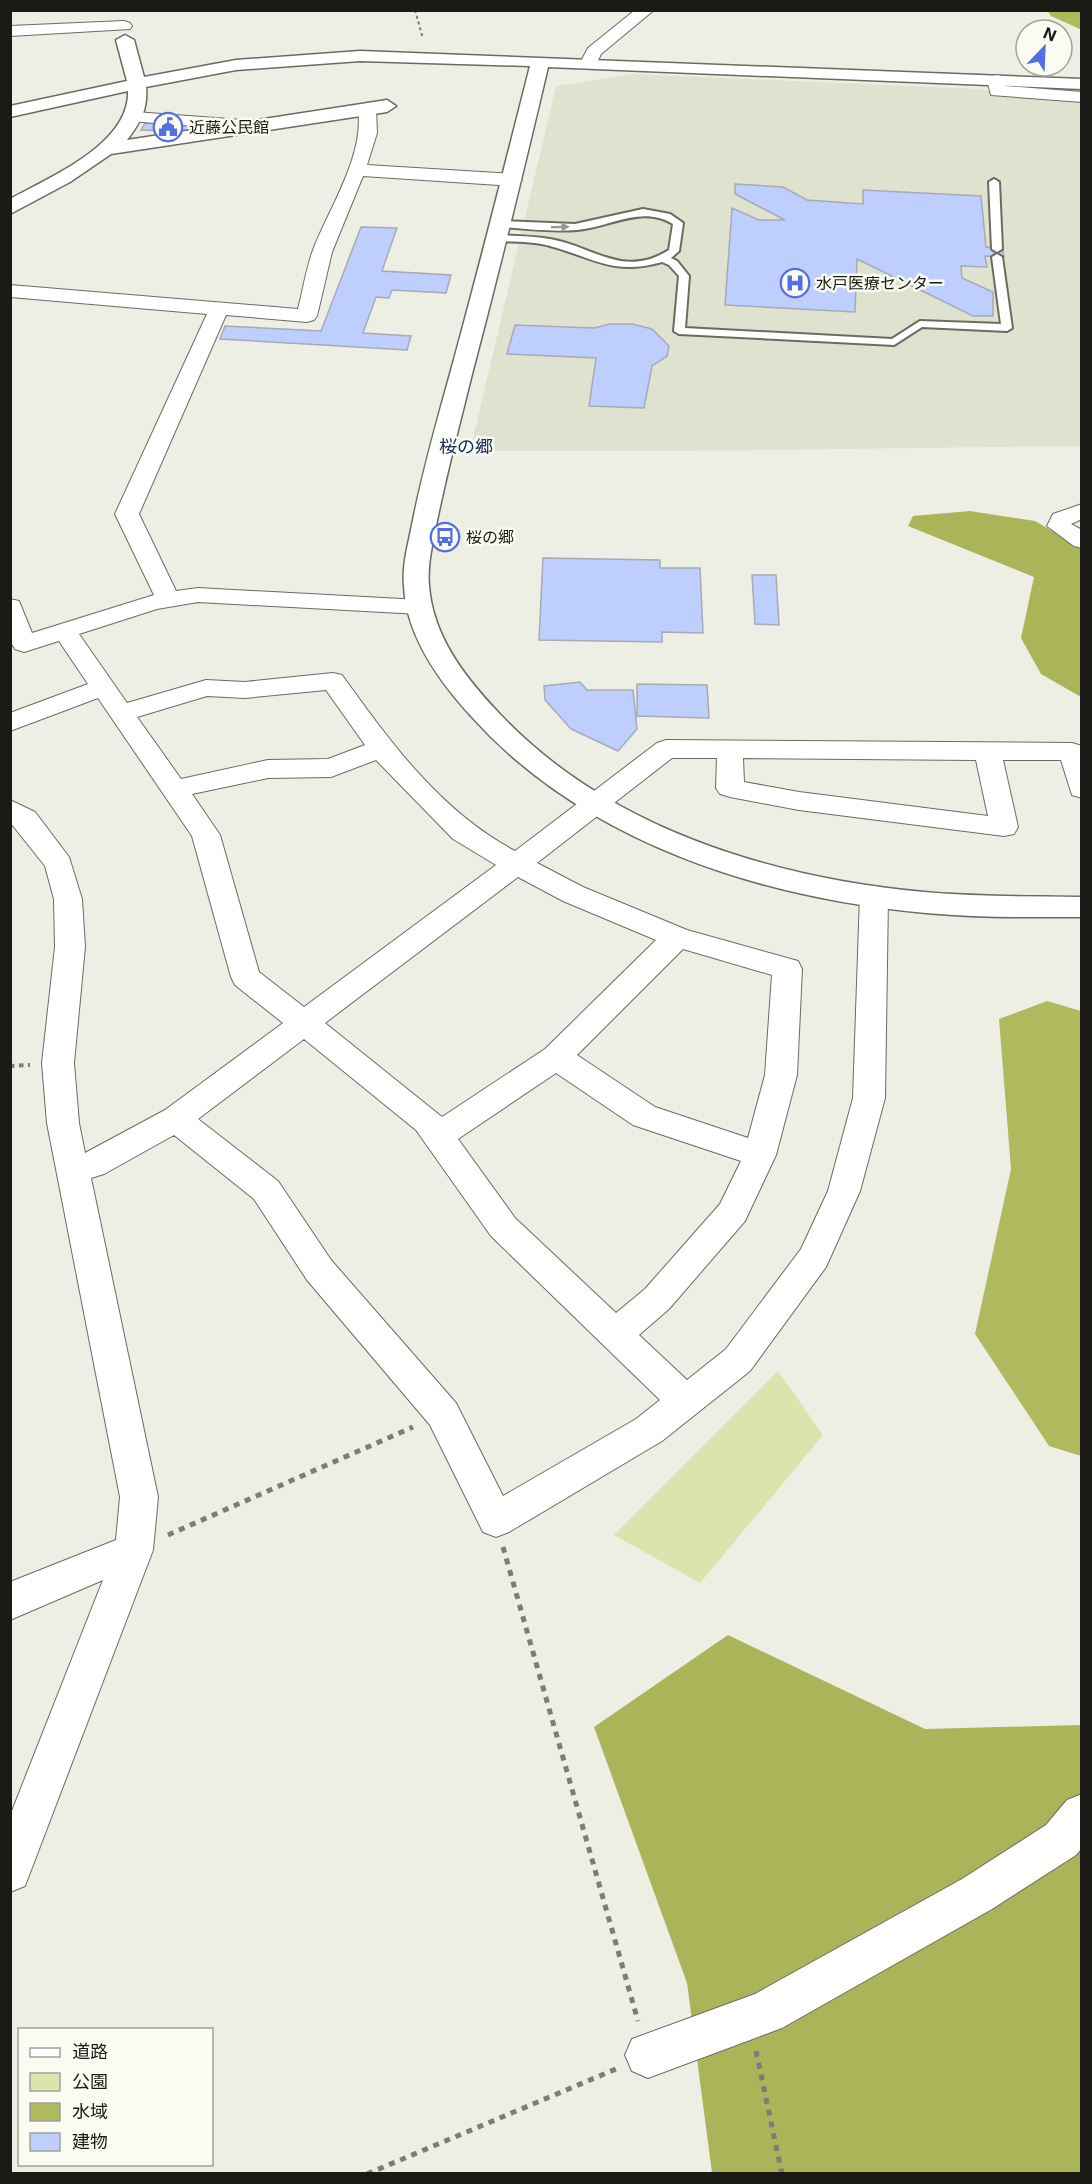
<svg xmlns="http://www.w3.org/2000/svg" width="1092" height="2184" font-family="Inter,'Noto Sans JP',sans-serif">
<style>
.built{fill:#e0e2d0}
.green{fill:#dde3ad}
.forest{fill:#acb45a}
.water{fill:#b1b95f}
.lines{fill:none;stroke-linecap:round;stroke-linejoin:round}
.river{fill:#b1b95f;fill-rule:evenodd}
.building{fill:#becefe;stroke:#a7aab4;stroke-width:1.5}
.lane-casing{stroke:#6a6c62;stroke-width:4}
.street-casing{stroke:#6a6c62;stroke-width:2}
.secondary-casing{stroke:#6a6c62;stroke-width:3}
.path-far2{stroke:#7b7d76;stroke-width:2;stroke-dasharray:3 3;stroke-linecap:butt}
.path-far1{stroke:#7b7d76;stroke-width:4;stroke-dasharray:4.5 4.5;stroke-linecap:butt}
.path{stroke:#7b7d76;stroke-width:5;stroke-dasharray:6 6;stroke-linecap:butt}
.lane{fill:#fff;fill-rule:evenodd}
.street{fill:#fff;fill-rule:evenodd}
.secondary{fill:#fff;fill-rule:evenodd}
.oneway{fill:#989897}
.labels{text-anchor:middle;dominant-baseline:central;stroke-width:5;stroke-linejoin:round;paint-order:stroke}
.far-poi-label{font-size:16px;fill:#1a1b17;stroke:#fafcf1;text-anchor:start}
.far-quarter-label{font-size:18px;fill:#1f2c64;stroke:#fafcf1}
</style>
<rect width="100%" height="100%" fill="#edefe4"/>
<path class="built" d="M633,74L980,89L997,93L1081,100L1082,323L1079,324L1082,330L1081,446L686,451H470L556,86Z"/>
<path class="green" d="M778,1371L823,1435L700,1583L614,1535Z"/>
<path class="forest" d="M970,511L1035,521L1081,548V697L1041,674L1021,638L1034,577L908,526L913,516Z
M728,1635L925,1729L1081,1725V2173H712L687,1983L594,1727Z"/>
<path class="water" d="M1047,1001L1081,1011V1456L1049,1446L975,1334L1011,1169L999,1019Z"/>
<g class="lines">
<path class="river" d="M1047,10L1082,11V30L1051,16Z"/>
</g>
<path class="building" d="M145,123L194,125L191,132L141,130Z
M735,184L783,187L807,200L863,204V190L981,196L986,247L1003,249L1004,257L985,256L987,267L961,266L962,278L993,292V316H973L857,259L855,312L725,305L732,208L759,220H785L735,194Z
M361,227L397,228L382,271L451,275L446,293L392,290L389,298L376,297L363,333L411,336L407,350L220,339L225,326L321,331Z
M610,324H632L652,329L669,346L667,356L652,366L644,408L589,406L596,358L507,354L515,325L594,328Z
M543,558L660,560V568H700L703,633L662,632V642L539,640Z
M752,575H776L779,625L755,624Z
M580,682L587,690H633L637,729L618,751L571,729L545,700L544,686Z
M637,684L707,685L709,718L637,716Z"/>
<g class="lines">
<g class="lane-casing">
<path id="lane" d="M994,179L999,182L1002,249L997,252L992,249L989,182Z
M643,209L670,214L683,223L679,251L671,258L677,261L689,276L685,328L892,339L920,321L1001,324L992,257L997,254L1002,257L1012,328L1007,331L922,327L894,345L679,334L674,331L679,276L669,265L662,262C612,276 595,258 550,246C534,241 515,242 499,241L494,238L499,235C516,236 533,236 550,239C593,246 623,279 669,250L673,224C641,205 611,227 577,230C552,232 527,229 502,227L497,224L502,221L575,224Z"/>
</g>
<g class="street-casing">
<path id="street" d="M635,10H654L601,54L595,67H583L580,63L588,48Z
M124,21L130,23L132,26L130,29L10,36V26Z
M996,75L1002,76L1005,86L1082,92V102L991,95L987,80Z
M367,104L376,109L377,133L367,165L513,174L522,180L513,186L363,176L332,252L317,316L314,320L307,322L226,315L139,514L176,591L198,588L420,600L429,602L432,607L429,612L420,614L198,602L157,609L79,634L127,703L206,680L245,682L333,673L342,675C391,743 440,811 515,851L657,743L666,740L1072,743L1082,746V798L1072,795L1061,760H1003L1018,827L1014,834L1004,836L799,810L730,797L720,794L716,788L717,758H672L537,863L583,887L687,930L798,961L802,969L797,1075L776,1155L745,1221L669,1309L639,1335L687,1380L726,1349L801,1249L828,1191L853,1098L860,896L864,889L874,886L884,889L888,896L885,1098L860,1191L826,1267L750,1371L662,1441L509,1532L496,1537L483,1532L430,1425L307,1280L254,1199L174,1135L104,1174L91,1178L158,1497L153,1550L25,1886L10,1892V1816L103,1580L10,1620V1582L116,1540L120,1497L47,1123L42,1063L55,947L54,899L45,866L10,822V800L35,812L69,857L82,899L85,947L74,1063L79,1123L85,1153L165,1110L283,1023L235,985L231,977L192,836L98,698L10,731V713L88,684L59,641L24,652L15,649L10,641V599L19,601L32,633L154,595L115,514L207,314L10,297V285L298,309C303,290 306,269 313,250C329,208 365,155 358,109ZM326,690L365,745L328,759L268,760L181,779L137,717L207,696L245,698ZM743,758L976,760L988,816L799,792L744,782ZM376,760L453,839L496,865L304,1007L259,972L220,835L192,794L268,778L331,777ZM518,877L563,901L656,940L545,1049L442,1117L325,1023ZM683,949L772,975L765,1075L748,1138L655,1107L577,1055ZM304,1039L416,1130L491,1236L660,1400L636,1419L503,1496L456,1403L331,1260L278,1181L198,1119ZM556,1073L633,1125L741,1161L720,1204L645,1289L616,1313L515,1218L458,1139Z
M135,112L257,121L266,126L257,131L129,121L126,117L129,113Z
M1082,504V519L1071,524L1082,530V548L1074,546L1047,526L1053,514Z
M1082,1794V1848L1076,1855L992,1909L782,2028L648,2078L632,2071L625,2055L632,2039L755,1994L962,1879L1046,1825L1067,1800Z"/>
</g>
<g class="secondary-casing">
<path id="secondary" d="M125,35L134,40L144,77L236,60L360,51L1082,79V89L548,67C524,169 499,272 472,374C460,423 447,471 437,521C433,542 427,564 429,586C433,636 464,676 497,711C604,827 770,878 924,892C976,897 1029,896 1082,897V917C1030,917 978,918 926,913C760,898 584,842 471,716C438,680 406,635 404,586C402,565 408,545 412,525C422,474 436,424 450,374C478,272 504,169 530,66L360,61L236,70L146,87C148,110 140,123 127,140L387,100L396,106L387,112L111,154L70,182L10,214V199C50,177 130,144 128,91L10,117V106L127,81L116,40Z"/>
</g>
<path class="path-far2" d="M415,10L423,39"/>
<path class="path-far1" d="M10,1066L30,1065"/>
<path class="path" d="M168,1535L413,1427
M503,1547L638,2021
M756,2051L782,2174
M367,2174L616,2069"/>
<use href="#lane" class="lane"/>
<use href="#street" class="street"/>
<use href="#secondary" class="secondary"/>
</g>
<defs><path id="oneway-solid" d="M-6-.8H1V-3.2L6.5 0L1 3.2V.8H-6Z" transform="scale(1.5)"/></defs>
<use class="oneway" href="#oneway-solid" transform="translate(560 227) rotate(-1)"/>
<defs>
<g id="civic-ring" transform="scale(1.5)"><circle r="9.5" fill="#fafcf1" stroke="#546fe4" stroke-width="1.5"/><path d="M-.6-6.5H3V-4.5H.6V-3L4-1V1h2V6H-6V1h2V-1L-.6-3ZM-1.2 2.5V6h2.4V2.5Z" fill="#546fe4"/></g>
<g id="hospital-ring" transform="scale(1.5)"><circle r="9.5" fill="#fafcf1" stroke="#546fe4" stroke-width="1.5"/><path d="M-5-5h3v3.5h4V-5h3V5h-3V1.5h-4V5h-3Z" fill="#546fe4"/></g>
<g id="bus-ring" transform="scale(1.5)"><circle r="9.5" fill="#fafcf1" stroke="#546fe4" stroke-width="1.5"/><path d="M-5-6H5V4H4V6H2V4H-2V6H-4V4H-5ZM-3.5-4V0h7V-4ZM-3.5 1.2v1.5H-2V1.2ZM2 1.2v1.5H3.5V1.2Z" fill="#546fe4"/></g>
</defs>
<g fill-rule="evenodd">
<use href="#civic-ring" x="168" y="127"/>
<use href="#hospital-ring" x="795" y="283"/>
<use href="#bus-ring" x="445" y="537"/>
</g>
<g class="labels">
<g class="far-poi-label">
<text x="189" y="127">近藤公民館</text>
<text x="816" y="283">水戸医療センター</text>
<text x="466" y="537">桜の郷</text>
</g>
<g class="far-quarter-label">
<text x="466" y="446">桜の郷</text>
</g>
</g>
<rect width="1092" height="2184" fill="none" stroke="#1a1b17" stroke-width="24"/>
<rect x="18" y="2028" width="195" height="138" fill="#fafcf1" stroke="#a0a29a" stroke-width="1.5"/>
<rect x="30" y="2048" width="30" height="9" fill="#ffffff" stroke="#a0a29a" stroke-width="1.5"/>
<text x="72" y="2058" font-size="18" fill="#1a1b17">道路</text>
<rect x="30" y="2073" width="30" height="18" fill="#dde3ad" stroke="#a0a29a" stroke-width="1.5"/>
<text x="72" y="2088" font-size="18" fill="#1a1b17">公園</text>
<rect x="30" y="2103" width="30" height="18" fill="#b1b95f" stroke="#a0a29a" stroke-width="1.5"/>
<text x="72" y="2118" font-size="18" fill="#1a1b17">水域</text>
<rect x="30" y="2133" width="30" height="18" fill="#becefe" stroke="#a0a29a" stroke-width="1.5"/>
<text x="72" y="2148" font-size="18" fill="#1a1b17">建物</text>
<g transform="translate(1044 48) rotate(23)"><circle r="28" fill="#fafcf1" stroke="#a0a29a" stroke-width="1.5"/>
<path d="M0-4.5L10 22L0 15L-10 22Z" fill="#546fe4"/>
<text y="-9" font-size="16" font-weight="bold" text-anchor="middle" fill="#1a1b17">N</text>
</g>
</svg>
